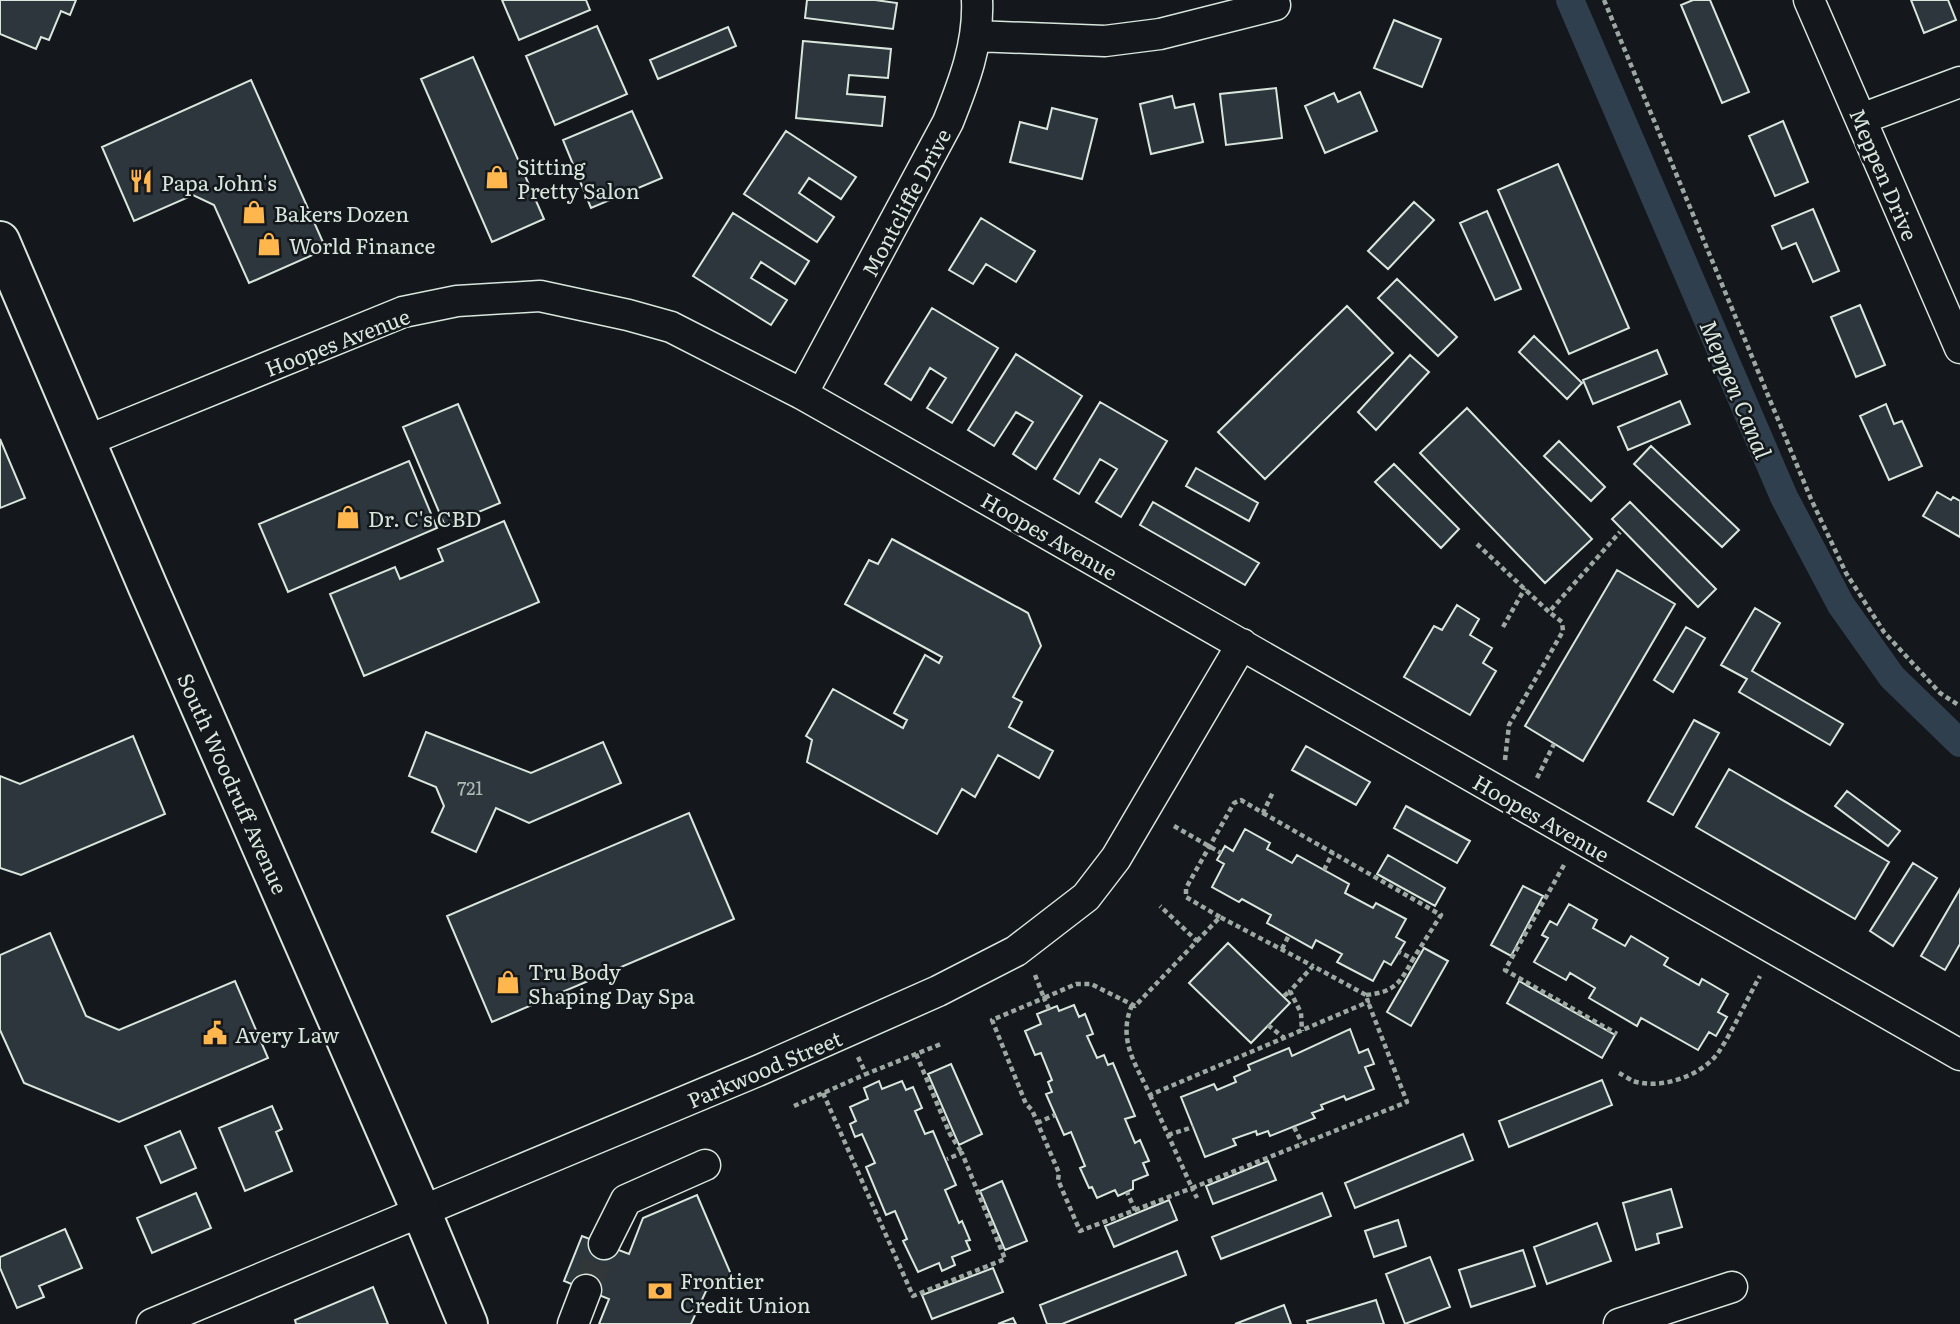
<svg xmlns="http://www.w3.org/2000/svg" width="1960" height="1324" font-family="Literata,serif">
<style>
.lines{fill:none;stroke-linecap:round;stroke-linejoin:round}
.canal{stroke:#2f3f4d;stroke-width:28}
.building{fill:#2c363c;stroke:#d8e6dc;stroke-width:2}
.minor-tunnel{stroke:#313739;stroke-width:30;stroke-dasharray:30 15;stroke-linecap:butt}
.minor-casing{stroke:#d8e6dc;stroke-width:33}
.major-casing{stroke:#d8e6dc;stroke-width:42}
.path{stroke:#9da8a2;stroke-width:4.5;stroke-dasharray:5 3.5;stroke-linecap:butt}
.minor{stroke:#14181c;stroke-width:30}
.major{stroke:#14181c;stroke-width:38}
.labels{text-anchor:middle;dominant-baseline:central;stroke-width:5;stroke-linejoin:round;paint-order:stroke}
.number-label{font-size:18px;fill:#adbab4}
.poi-label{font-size:21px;fill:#d8e6dc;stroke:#14181c;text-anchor:start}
.street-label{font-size:21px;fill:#d8e6dc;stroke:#14181c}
.water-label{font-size:23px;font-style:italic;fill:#d8e6dc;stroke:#14181c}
</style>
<rect width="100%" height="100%" fill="#14181c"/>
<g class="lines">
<path class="canal" d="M1570,0L1784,497L1841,605L1892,677L1960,743"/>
</g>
<path class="building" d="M0,0H76L70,15L61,11L49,40L41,37L36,49L0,34Z
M502,0H586L590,10L519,40Z
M807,0H875L897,3L893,29L805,18Z
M1693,0H1710L1749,92L1722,103L1681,5Z
M1911,0H1948L1956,20L1924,33Z
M1394,20L1441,39L1422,87L1374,68Z
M597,26L627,94L555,125L526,56Z
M728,27L736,46L658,79L650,60Z
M803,41L891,49L888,78L849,75L847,94L885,97L882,126L796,118Z
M473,57L544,219L492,242L421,79Z
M251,80L326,249L249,283L214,205L193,195L134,221L102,147Z
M1276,88L1282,138L1226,145L1220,94Z
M1360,92L1377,131L1325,153L1305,106L1334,93L1338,102Z
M1172,96L1175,108L1194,104L1203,142L1151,154L1140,104Z
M1052,108L1097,119L1082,179L1010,162L1020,122L1047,129Z
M632,111L662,178L591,208L563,140Z
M1783,121L1808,182L1775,196L1749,136Z
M786,131L856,177L841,199L809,178L799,193L834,217L817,242L744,194Z
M1558,164L1629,328L1569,354L1498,190Z
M1414,202L1434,220L1388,269L1368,251Z
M1813,209L1839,271L1813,282L1796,243L1782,249L1772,226Z
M1487,211L1521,289L1495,300L1460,223Z
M733,213L809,261L795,284L761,262L751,278L787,300L771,325L693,276Z
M981,218L1035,251L1016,282L986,264L973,284L949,270Z
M1397,279L1457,337L1438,356L1378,298Z
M1860,305L1885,365L1856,377L1831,317Z
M1347,306L1393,353L1265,479L1218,432Z
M932,308L998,348L952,423L927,408L946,378L930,368L911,400L885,384Z
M1534,336L1582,383L1567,399L1519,352Z
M1657,350L1667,374L1593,404L1583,380Z
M1016,354L1082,396L1036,469L1013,454L1033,422L1016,412L994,446L968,430Z
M1410,355L1429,372L1376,430L1358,412Z
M1680,401L1690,424L1628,450L1618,427Z
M1100,402L1167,441L1121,517L1096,502L1117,469L1100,459L1079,494L1054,479Z
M458,404L500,503L445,526L403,427Z
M1886,404L1894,424L1902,421L1922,466L1889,480L1860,416Z
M1467,408L1592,539L1545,583L1420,453Z
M0,439L25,498L0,508Z
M1559,441L1605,487L1591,501L1544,456Z
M1651,446L1739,530L1722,547L1634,464Z
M409,461L437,528L288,592L259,524Z
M1394,464L1459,529L1441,548L1375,482Z
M1196,468L1258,503L1249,521L1186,486Z
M1937,492L1951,500L1953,497L1960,501V537L1923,516Z
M1153,502L1259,563L1245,585L1140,525Z
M1630,502L1716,589L1698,607L1612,519Z
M504,521L539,602L364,676L330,594L395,567L400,579L443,561L438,549Z
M892,539L1028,613L1041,646L1013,697L1022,702L1009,727L1053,751L1039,778L998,755L975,797L962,789L937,834L807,762L812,740L806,736L833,689L903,728L907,720L894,713L925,655L939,663L942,657L845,604L869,560L878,564Z
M1617,570L1675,604L1583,761L1525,726Z
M1457,605L1479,619L1470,635L1492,648L1483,663L1496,671L1470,715L1404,677L1434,626L1442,630Z
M1755,608L1780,623L1752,671L1843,724L1830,745L1739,692L1747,679L1721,665Z
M1686,627L1705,638L1673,692L1654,680Z
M1694,720L1719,733L1673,815L1648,801Z
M426,732L531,773L603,742L621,783L529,823L496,808L476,852L432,832L444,806L436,787L409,776Z
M133,736L165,814L21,875L0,868V776L20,784Z
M1306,746L1370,782L1356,805L1292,770Z
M1729,769L1889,862L1855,919L1696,827Z
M1847,791L1900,831L1888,846L1835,806Z
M1406,806L1470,841L1457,863L1394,828Z
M689,813L734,919L492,1022L447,916Z
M1245,829L1270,843L1267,849L1292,863L1297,855L1349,884L1345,893L1373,908L1376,903L1406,919L1396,937L1405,942L1391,965L1384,961L1373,981L1337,962L1342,954L1316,940L1312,948L1267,923L1271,915L1242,899L1239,902L1212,887L1224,864L1217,860L1225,846L1233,851Z
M1388,855L1445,888L1435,906L1377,874Z
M1913,863L1937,878L1893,946L1870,931Z
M1523,886L1543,896L1511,956L1491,945Z
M1960,889V944L1945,970L1921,956Z
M1569,904L1597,920L1593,928L1625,946L1631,936L1668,958L1664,965L1699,985L1702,979L1728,994L1718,1012L1727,1017L1716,1036L1709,1032L1698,1050L1641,1018L1637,1026L1589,998L1595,988L1570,973L1566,980L1534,962L1548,938L1542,935L1550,921L1557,925Z
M50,933L86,1016L119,1030L235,981L268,1058L119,1122L24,1083L0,1030V955Z
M1228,943L1290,1003L1251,1043L1189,983Z
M1424,948L1448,961L1411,1026L1387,1012Z
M1519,981L1615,1035L1602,1058L1507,1003Z
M1074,1005L1079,1017L1085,1014L1093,1034L1087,1036L1097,1058L1104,1055L1108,1065L1113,1063L1135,1116L1125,1119L1135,1143L1140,1140L1149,1161L1143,1163L1148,1175L1133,1181V1189L1118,1196L1115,1190L1097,1198L1092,1187L1089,1188L1080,1168L1085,1166L1071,1132L1064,1135L1046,1094L1052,1092L1048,1082L1052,1080L1041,1053L1035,1055L1025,1031L1041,1024L1037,1014L1057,1006L1059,1011Z
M1350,1029L1359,1053L1368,1049L1374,1064L1365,1067L1374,1089L1346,1100L1344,1096L1321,1105L1323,1109L1312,1113L1315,1118L1270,1136L1268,1131L1257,1135L1256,1131L1233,1139L1236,1145L1205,1157L1181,1097L1214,1084L1217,1090L1236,1082L1234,1077L1250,1070L1248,1065L1289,1048L1292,1056Z
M951,1064L982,1134L959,1145L928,1074Z
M1602,1080L1612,1105L1509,1147L1499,1121Z
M879,1081L882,1089L902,1081L906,1090L913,1087L922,1108L915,1111L925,1134L933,1131L956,1185L945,1190L959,1223L962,1221L970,1240L966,1241L970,1250L952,1257L955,1265L942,1271L939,1263L918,1272L903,1241L907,1239L895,1211L886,1215L866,1167L875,1163L862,1134L855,1137L850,1124L856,1121L850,1107L868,1099L864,1088Z
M272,1106L282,1129L276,1132L292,1171L245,1191L219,1128Z
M180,1131L196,1168L161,1183L145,1146Z
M1463,1134L1473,1160L1355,1208L1345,1183Z
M1268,1161L1276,1180L1213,1204L1206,1186Z
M1002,1181L1027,1241L1005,1250L980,1191Z
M1671,1189L1682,1227L1657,1234L1659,1243L1636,1250L1623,1203Z
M196,1193L211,1228L152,1253L137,1218Z
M1322,1193L1331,1216L1221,1259L1212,1237Z
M697,1195L733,1279L706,1291L691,1324H599L609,1299L564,1281L582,1236L629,1254L643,1218Z
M1169,1200L1177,1220L1114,1247L1105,1226Z
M1398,1220L1406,1246L1374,1257L1365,1231Z
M1597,1223L1611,1261L1547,1284L1534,1247Z
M65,1229L82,1268L39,1286L44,1297L17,1308L0,1268V1257Z
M1523,1250L1535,1286L1471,1307L1459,1270Z
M1177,1251L1186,1275L1062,1324H1047L1040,1305Z
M1430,1257L1450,1307L1405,1324L1386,1274Z
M993,1268L1003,1292L932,1319L922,1295Z
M373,1287L388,1324H296L295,1320Z
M1376,1300L1384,1324H1308L1307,1321Z
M1284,1305L1291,1324H1235Z
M1013,1318L1016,1324H998Z"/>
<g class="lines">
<path class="minor-tunnel" d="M586,1290L604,1244"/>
<g class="minor-casing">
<path id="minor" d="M1809,0L1960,348
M975,36L1105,41L1160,34L1275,5
M1861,119L1960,82
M802,394L948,122C964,82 979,43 977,0
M86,441L403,312L457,301L540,296L628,315L671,327L802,394L876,436L1960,1055
M604,1244L626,1200L705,1165
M152,1324L762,1069L938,991L1016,951L1086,897L1116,858L1242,644
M573,1324L586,1290
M1619,1324L1732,1287"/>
</g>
<g class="major-casing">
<path id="major" d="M0,241L148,587L422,1213L468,1324"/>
</g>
<path class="path" d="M1604,0L1811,499L1846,573L1884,632L1940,693L1960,706
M1477,544L1549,612L1620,532
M1503,627L1525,588
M1505,760L1509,725L1563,631L1562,622L1549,612
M1537,778L1554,744
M1263,813L1441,915L1413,959
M1174,826L1221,853
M1564,865L1505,970L1617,1034
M1324,870L1333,852
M1220,917L1186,897V888L1234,803L1241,800L1263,813L1273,792
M1197,941L1220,917L1313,966
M1282,949L1289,935
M1035,975L1044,998L1076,984H1091L1135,1006L1197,941L1160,906
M1366,995C1395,992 1400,983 1413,959L1399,952
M1284,996L1290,991
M1132,1005C1117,1040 1136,1064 1150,1095L1368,1002L1366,995L1313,966L1290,991L1301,1013L1302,1031
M1049,1009L1044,998L992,1020L1026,1104L1032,1110L1059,1173L1058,1180L1080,1231L1135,1210L1127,1192
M1268,1025L1284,1038
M916,1054L950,1134L962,1153
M858,1057L866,1074L941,1044
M1619,1073C1623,1075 1629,1079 1633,1081C1661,1090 1701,1076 1718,1053C1734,1029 1746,1001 1760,976
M823,1093L913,1296L1005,1259L962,1153L947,1159
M1150,1095L1192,1188L1407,1102L1368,1002
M794,1106L866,1074
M1037,1123L1055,1115
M1294,1127L1302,1143
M1168,1135L1193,1127
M1135,1210L1192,1188L1197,1198"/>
<use href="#minor" class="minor"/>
<use href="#major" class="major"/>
</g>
<defs>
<g id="shop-bare" transform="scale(1.89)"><path d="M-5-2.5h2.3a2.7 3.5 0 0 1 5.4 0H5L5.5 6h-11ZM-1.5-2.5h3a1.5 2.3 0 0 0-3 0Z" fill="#ffb74d" stroke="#14181c" stroke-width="2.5" paint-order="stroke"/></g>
<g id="restaurant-bare" transform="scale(1.89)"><path d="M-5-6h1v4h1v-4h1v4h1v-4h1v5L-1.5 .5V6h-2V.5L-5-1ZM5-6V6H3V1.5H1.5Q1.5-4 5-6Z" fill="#ffb74d" stroke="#14181c" stroke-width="2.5" paint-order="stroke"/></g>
<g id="civic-bare" transform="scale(1.89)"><path d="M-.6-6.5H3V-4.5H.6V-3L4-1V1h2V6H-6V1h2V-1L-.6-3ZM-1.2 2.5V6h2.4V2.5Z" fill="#ffb74d" stroke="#14181c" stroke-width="2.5" paint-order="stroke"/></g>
<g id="bank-bare" transform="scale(1.89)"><path d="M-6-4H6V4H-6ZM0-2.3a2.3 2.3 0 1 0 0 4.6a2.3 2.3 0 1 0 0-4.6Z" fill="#ffb74d" stroke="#14181c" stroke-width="2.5" paint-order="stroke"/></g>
</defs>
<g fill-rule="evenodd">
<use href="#shop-bare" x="497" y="177"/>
<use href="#restaurant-bare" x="141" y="181"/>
<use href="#shop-bare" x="254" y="212"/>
<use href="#shop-bare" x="269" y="244"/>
<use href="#shop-bare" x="348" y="517"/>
<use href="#shop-bare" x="508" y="982"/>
<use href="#civic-bare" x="215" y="1033"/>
<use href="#bank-bare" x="660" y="1291"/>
</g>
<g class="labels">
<g class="number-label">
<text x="470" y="787">721</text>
</g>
<g class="poi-label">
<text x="517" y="165">Sitting<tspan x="517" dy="24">Pretty Salon</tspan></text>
<text x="161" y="181">Papa John's</text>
<text x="274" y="212">Bakers Dozen</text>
<text x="289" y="244">World Finance</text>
<text x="368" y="517">Dr. C's CBD</text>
<text x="528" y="970">Tru Body<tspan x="528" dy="24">Shaping Day Spa</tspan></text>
<text x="235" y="1033">Avery Law</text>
<text x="680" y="1279">Frontier<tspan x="680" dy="24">Credit Union</tspan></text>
</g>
<g class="street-label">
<text transform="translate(1885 174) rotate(67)">Meppen Drive</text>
<text transform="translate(905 202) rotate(-62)">Montcliffe Drive</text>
<text transform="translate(337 341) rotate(-21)">Hoopes Avenue</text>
<text transform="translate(1050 535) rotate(30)">Hoopes Avenue</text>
<text transform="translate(234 783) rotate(66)">South Woodruff Avenue</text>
<text transform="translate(1542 817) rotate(30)">Hoopes Avenue</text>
<text transform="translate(764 1068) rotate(-23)">Parkwood Street</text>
</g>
<g class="water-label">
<text transform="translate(1737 389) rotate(67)">Meppen Canal</text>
</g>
</g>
</svg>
